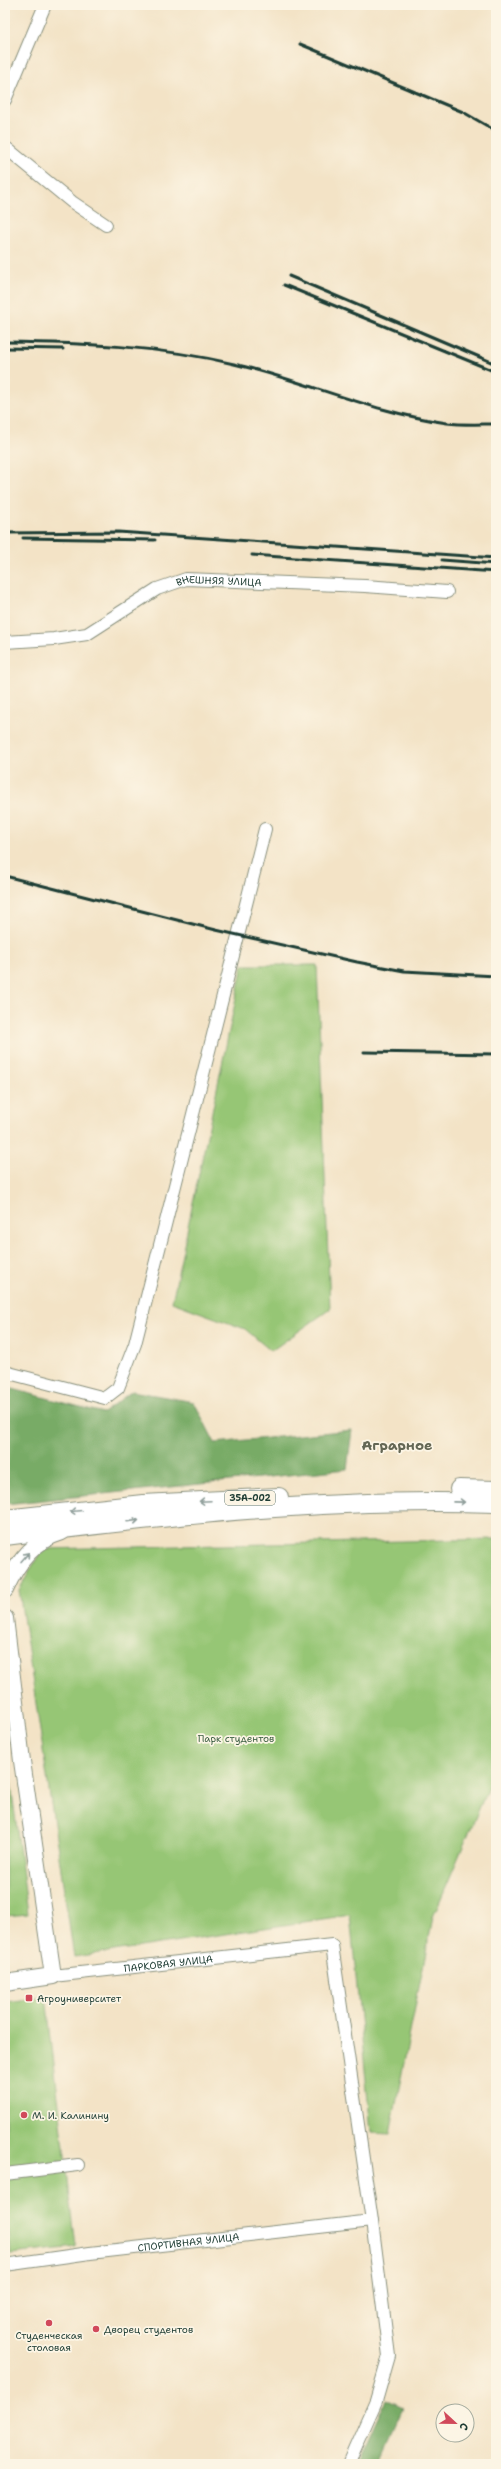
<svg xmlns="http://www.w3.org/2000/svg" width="501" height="2469" font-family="'Shantell Sans',sans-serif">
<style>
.green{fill:#96c675;stroke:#5a8254}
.forest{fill:#78ab66;stroke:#4c744d}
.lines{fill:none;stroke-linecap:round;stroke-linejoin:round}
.street-casing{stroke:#89907d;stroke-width:14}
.secondary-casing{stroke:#89907d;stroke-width:18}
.primary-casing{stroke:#89907d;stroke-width:20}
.street{stroke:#fff;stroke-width:12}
.secondary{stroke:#fff;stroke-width:16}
.primary{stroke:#fff;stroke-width:18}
.rail{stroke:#1f3d34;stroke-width:3}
.oneway{stroke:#8f9e9a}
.poi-dot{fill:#d1495b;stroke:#fcf5e5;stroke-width:1.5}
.labels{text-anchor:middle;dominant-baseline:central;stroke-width:3.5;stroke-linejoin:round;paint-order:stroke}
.shield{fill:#fcf5e5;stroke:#617469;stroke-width:1}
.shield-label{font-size:9px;font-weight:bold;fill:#1f3d34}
.street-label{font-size:10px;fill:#1f3d34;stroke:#fcf5e5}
.park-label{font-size:10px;fill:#3d5f44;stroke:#fcf5e5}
.poi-label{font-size:10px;fill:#1f3d34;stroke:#fcf5e5;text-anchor:start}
.district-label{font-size:14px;font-weight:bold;fill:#646755;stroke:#fcf5e5}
</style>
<rect width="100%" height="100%" fill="#fcf5e5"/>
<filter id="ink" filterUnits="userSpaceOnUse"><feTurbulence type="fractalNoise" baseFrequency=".025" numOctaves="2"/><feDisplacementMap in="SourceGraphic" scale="8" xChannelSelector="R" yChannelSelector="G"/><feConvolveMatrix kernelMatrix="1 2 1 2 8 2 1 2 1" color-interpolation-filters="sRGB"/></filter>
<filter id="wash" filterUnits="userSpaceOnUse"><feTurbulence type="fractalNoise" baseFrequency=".012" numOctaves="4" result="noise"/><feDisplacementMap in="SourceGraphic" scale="16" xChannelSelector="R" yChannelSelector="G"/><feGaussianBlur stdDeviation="0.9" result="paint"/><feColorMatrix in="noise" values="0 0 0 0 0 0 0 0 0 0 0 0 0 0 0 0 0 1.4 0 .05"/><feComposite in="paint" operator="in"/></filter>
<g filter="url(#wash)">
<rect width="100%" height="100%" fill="#f3e3c6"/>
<path class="green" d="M243,965H317L330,1309L271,1351L245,1329L172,1302Z
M496,1539V1769L433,1917L390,2133L371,2132L350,1915L74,1957L19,1590L42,1549Z
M5,1738L28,1914L5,1916Z
M46,1997L76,2247L11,2254L5,2202V2002Z"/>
<path class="forest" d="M5,1387L103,1413L132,1391L194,1402L215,1443L352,1430L347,1469L5,1504Z
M386,2400L403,2408L378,2464H356Z"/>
</g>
<g filter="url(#ink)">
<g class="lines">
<g class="street-casing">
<g id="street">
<path d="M5,100L45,5"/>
<path d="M5,147L72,202L106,225"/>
<path id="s1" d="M5,642L54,639L87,634L157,589L186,579L365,586L447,592"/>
<path d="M5,1372L105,1398L118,1388L135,1344L265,829"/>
<path id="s2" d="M53,1976L332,1945L372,2221L389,2356L376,2401L348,2464"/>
<path d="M5,2174L78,2165"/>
<path id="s3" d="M5,2265L90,2253L372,2221"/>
</g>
</g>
<g class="secondary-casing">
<path id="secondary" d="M5,1590C16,1564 34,1540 62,1532
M5,1618L22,1761L53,1976L5,1983"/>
</g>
<g class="primary-casing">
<path id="primary" d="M459,1489L496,1490
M5,1519L143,1504L279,1497
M5,1536C167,1516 332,1497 496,1503"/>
</g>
<use href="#street" class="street"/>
<use href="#secondary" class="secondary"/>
<use href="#primary" class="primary"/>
<path class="rail" d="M300,44L463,112L496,131
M289,276L496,364
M284,285L496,372
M5,342C82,343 159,346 234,364C306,381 374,413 447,423C463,425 480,424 496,424
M5,348L63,349
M5,533L118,532L496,558
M23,538L155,540
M252,555L496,572
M442,560L496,564
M5,876L216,930L357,962L404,971L496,976
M364,1052L496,1054"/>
</g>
<defs><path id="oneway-shaft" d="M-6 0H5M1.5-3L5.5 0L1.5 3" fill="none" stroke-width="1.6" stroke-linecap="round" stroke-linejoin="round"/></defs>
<g class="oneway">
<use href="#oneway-shaft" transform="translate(205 1501) rotate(177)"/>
<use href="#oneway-shaft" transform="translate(459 1502) rotate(1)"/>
<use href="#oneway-shaft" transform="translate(76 1511) rotate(175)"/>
<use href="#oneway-shaft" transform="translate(133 1521) rotate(-6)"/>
<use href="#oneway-shaft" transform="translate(25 1557) rotate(-49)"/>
</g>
</g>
<g class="poi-dot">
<rect x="25" y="1994" width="8" height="8" rx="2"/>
<circle cx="24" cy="2115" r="4"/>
<circle cx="49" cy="2323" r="4"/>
<circle cx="96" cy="2329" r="4"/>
</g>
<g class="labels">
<rect class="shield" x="225" y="1491" width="50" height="14" rx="3"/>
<g class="shield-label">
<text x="250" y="1498">35А-002</text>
</g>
<g class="street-label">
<text stroke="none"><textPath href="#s1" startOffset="229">ВНЕШНЯЯ УЛИЦА</textPath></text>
<text stroke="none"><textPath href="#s2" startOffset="116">ПАРКОВАЯ УЛИЦА</textPath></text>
<text stroke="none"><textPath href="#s3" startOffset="185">СПОРТИВНАЯ УЛИЦА</textPath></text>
</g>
<g class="park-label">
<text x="236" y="1738">Парк студентов</text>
</g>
<g class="poi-label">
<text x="37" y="1998">Агроуниверситет</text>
<text x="32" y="2115">М. И. Калинину</text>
<text x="104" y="2329">Дворец студентов</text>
<text x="49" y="2335" text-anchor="middle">Студенческая<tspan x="49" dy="12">столовая</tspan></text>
</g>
<g class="district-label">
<text x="397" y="1445">Аграрное</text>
</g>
</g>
<rect width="501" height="2469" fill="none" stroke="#fcf5e5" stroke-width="20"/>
<g transform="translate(455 2423) rotate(112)"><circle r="19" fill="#fcf5e5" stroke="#a4ab9e"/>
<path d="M0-3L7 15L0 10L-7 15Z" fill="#d1495b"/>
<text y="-6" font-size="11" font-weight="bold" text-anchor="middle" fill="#1f3d34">С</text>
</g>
</svg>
